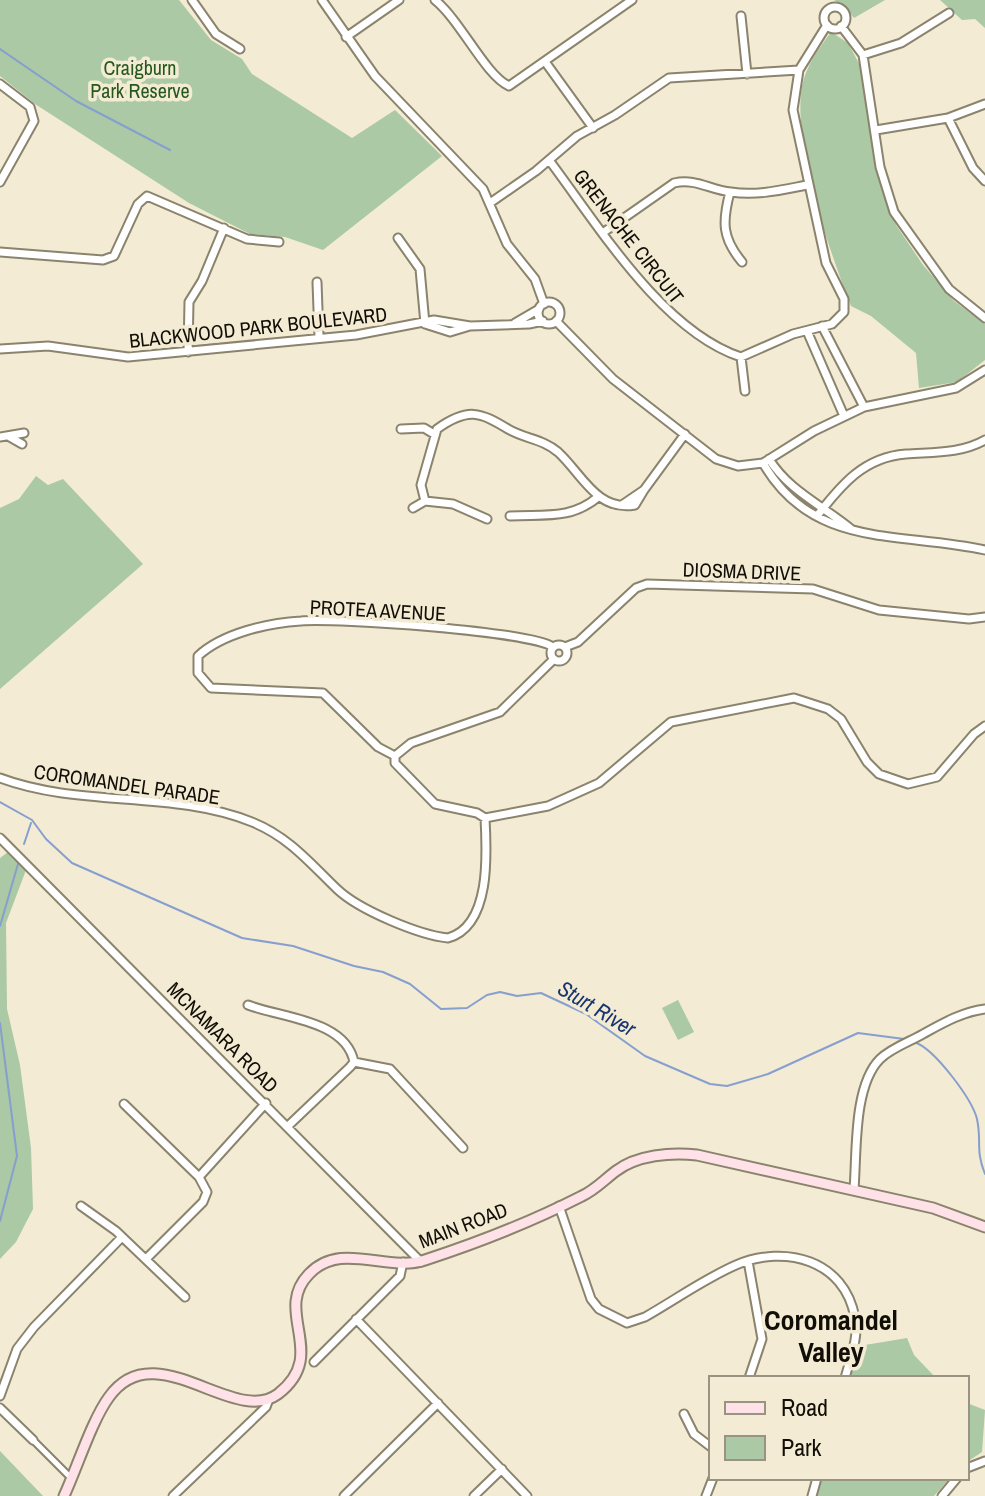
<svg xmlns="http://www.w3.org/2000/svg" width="985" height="1496" font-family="'Archivo Narrow',sans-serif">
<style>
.green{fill:#aac9a4}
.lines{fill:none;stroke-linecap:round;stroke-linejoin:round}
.stream{stroke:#869fcf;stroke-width:2}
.pedestrian-casing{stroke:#8a836d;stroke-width:9}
.minor-casing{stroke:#8a836d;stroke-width:11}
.secondary-casing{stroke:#8a836d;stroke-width:13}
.pedestrian{stroke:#fff;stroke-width:5}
.minor{stroke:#fff;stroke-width:7}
.secondary{stroke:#ffe1e8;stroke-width:9}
.labels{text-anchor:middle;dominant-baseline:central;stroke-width:7;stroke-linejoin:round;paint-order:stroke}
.park-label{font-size:20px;fill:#24581c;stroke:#f3ebd3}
.street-label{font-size:20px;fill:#110e07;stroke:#f3ebd3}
.water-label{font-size:22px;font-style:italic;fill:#19356f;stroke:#f3ebd3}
.district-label{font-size:28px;font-weight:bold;fill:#110e07;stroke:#f3ebd3}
</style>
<rect width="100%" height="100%" fill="#f3ebd3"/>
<path class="green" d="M0,0H179L211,40L242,59L252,74L352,138L395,110L442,156L323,250L285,237L250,234L189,203L35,104L0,76Z
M834,0H885L854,18L846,7Z
M940,0H985V28L975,19L962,20Z
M831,32L848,43L863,71L880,180L896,225L923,265L954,301L985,324V360L957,382L919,388L916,353L871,316L851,306C830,253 792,142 802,86C806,66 819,48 831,32Z
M36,476L48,485L63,479L143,564L0,689V508L19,499Z
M8,852L26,870L6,923L7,1009L20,1065L31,1148L33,1209L16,1242L0,1259V858Z
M678,1000L694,1032L678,1040L662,1008Z
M907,1338L914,1355L936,1378H850L859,1346Z
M967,1403L985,1410L982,1452L967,1462Z
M0,1451L43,1496H0Z
M822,1478H950L934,1496H817Z"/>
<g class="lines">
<path class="stream" d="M0,49L76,101L170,150
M0,802L32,820L46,839L72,863L242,938L293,946L354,966L383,972L410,984L441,1009L467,1008L487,995L500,992L517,996L541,993L586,1014L645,1056L710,1084L727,1086L768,1074L858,1033L904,1039
M24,844L31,823
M0,926L18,864
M0,1023L17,1156L0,1221
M914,1042C934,1048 972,1099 977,1119C982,1142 975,1149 985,1174"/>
<g class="pedestrian-casing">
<path id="pedestrian" d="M33,1440L72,1479"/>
</g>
<g class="minor-casing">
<path id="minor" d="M192,0L216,34L240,49
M322,0L375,76L483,189L507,244L535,279L544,304
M435,0C461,21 485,75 509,86L632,0
M824 18a11 11 0 1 1 22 0a11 11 0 1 1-22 0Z
M741,16L747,74
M841,26L863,55L880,167L894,212L949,289L985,318
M346,37L399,0
M863,55L901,43L949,13
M546,63L593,128
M0,84L30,107L34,121L0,182
M948,118L973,168L985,181
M876,130L948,118L985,104
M549,160C598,225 662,331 741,357L793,334L832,324L844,312V299L826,263L793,110L799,70L827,25
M730,192C722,222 722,238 742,262
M490,203L536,171L577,136L615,115L669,78L799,70
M604,232L674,183C696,178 710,190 731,192C757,196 781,190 807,185
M398,238L420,269L425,324
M0,252L103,260L114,256L138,204L147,196L247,239L279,242
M317,282L319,337
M538 313a11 11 0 1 1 22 0a11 11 0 1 1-22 0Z
M556,321L613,379L716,459L738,466L763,463L814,431L864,407L956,388L985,370
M515,323L539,309
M425,324L450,332L470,326
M822,326L864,407
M807,331L844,416
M0,349L48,346L128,357L356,335L434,320L470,326L529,324L543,321
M188,352L189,302L202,281L224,228
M741,357L745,391
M401,429L424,428L434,434
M8,436L22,444
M0,437L24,433
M769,459C789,491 822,505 851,529
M763,463C813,550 900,531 985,550
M622,505L644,490L685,434
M413,508L425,501
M510,516C544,514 571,520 598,497
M817,516C841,485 864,457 906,454C933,452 960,454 985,440
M487,519L453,504L425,501L421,485L437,429C468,407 480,412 508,429C525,439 543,439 558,452C582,474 597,512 635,505L644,490
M551 653a8 8 0 1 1 16 0a8 8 0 1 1-16 0Z
M565,647L578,642L636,588L647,584L813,589L879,610L969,619L985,617
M395,756L411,743L500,712L554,659
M0,778C80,808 173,790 252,822C289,837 310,863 337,889C359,910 419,935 448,938C491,926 487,854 485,818
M485,818L477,813L435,804L395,763V756L378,747L323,693L211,688L198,673V656C223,633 268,623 301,621C337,618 528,631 553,647
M485,818L548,806L599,783L671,722L794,698L828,709L841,719L867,762L879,774L908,784L937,777L974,734L985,726
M0,838L421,1262
M248,1005C282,1018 346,1020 354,1062L350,1067L288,1126
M354,1062L390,1069L463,1148
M124,1104L199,1177L266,1103
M854,1189C857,1153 853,1086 880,1059C891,1048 909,1042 923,1034C943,1023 962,1012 985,1009
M81,1206L116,1231L185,1297
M559,1206L591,1299L599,1309L627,1323L645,1317C675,1300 704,1279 736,1265C785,1244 845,1260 855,1318C859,1338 850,1359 845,1378
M146,1259L203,1202L207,1192L199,1177
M748,1261L762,1339L749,1378
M356,1319L527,1496
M314,1362L400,1276L403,1262
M0,1396L17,1349L34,1327L122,1237
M0,1408L33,1440
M684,1414L694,1434L711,1447
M967,1468L985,1461
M173,1496L266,1407L269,1399
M344,1496L438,1403
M474,1496L502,1469
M706,1496L713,1478
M812,1496L817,1478
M942,1496L957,1478"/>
</g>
<g class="secondary-casing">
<path id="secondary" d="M64,1496C77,1468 92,1420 109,1397C155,1332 234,1427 278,1394C330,1354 272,1312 309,1274C341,1240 387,1273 425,1260C477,1243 533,1221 582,1196C595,1190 604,1180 616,1171C637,1155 671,1152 697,1155L933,1208L985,1227"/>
</g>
<use href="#pedestrian" class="pedestrian"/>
<use href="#minor" class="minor"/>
<use href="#secondary" class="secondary"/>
</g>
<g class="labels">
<g class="park-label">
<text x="140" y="67">Craigburn<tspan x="140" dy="23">Park Reserve</tspan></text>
</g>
<g class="street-label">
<text transform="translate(629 236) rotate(52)">GRENACHE CIRCUIT</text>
<text transform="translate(258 327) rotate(-6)">BLACKWOOD PARK BOULEVARD</text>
<text transform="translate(742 571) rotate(2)">DIOSMA DRIVE</text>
<text transform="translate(378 610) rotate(3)">PROTEA AVENUE</text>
<text transform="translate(127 784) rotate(8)">COROMANDEL PARADE</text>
<text transform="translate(223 1037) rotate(45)">MCNAMARA ROAD</text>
<text transform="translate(463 1225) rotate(-21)">MAIN ROAD</text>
</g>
<g class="water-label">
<text transform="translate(597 1008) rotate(31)">Sturt River</text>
</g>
<g class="district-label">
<text x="831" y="1320">Coromandel<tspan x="831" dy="32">Valley</tspan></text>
</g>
</g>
<rect x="709" y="1376" width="260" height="104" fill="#f3ebd3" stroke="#999381" stroke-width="2"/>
<rect x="725" y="1402" width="40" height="12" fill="#ffe1e8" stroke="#999381" stroke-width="2"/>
<text x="781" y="1416" font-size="24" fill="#110e07">Road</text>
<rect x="725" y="1436" width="40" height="24" fill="#aac9a4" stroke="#999381" stroke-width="2"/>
<text x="781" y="1456" font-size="24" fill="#110e07">Park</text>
</svg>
